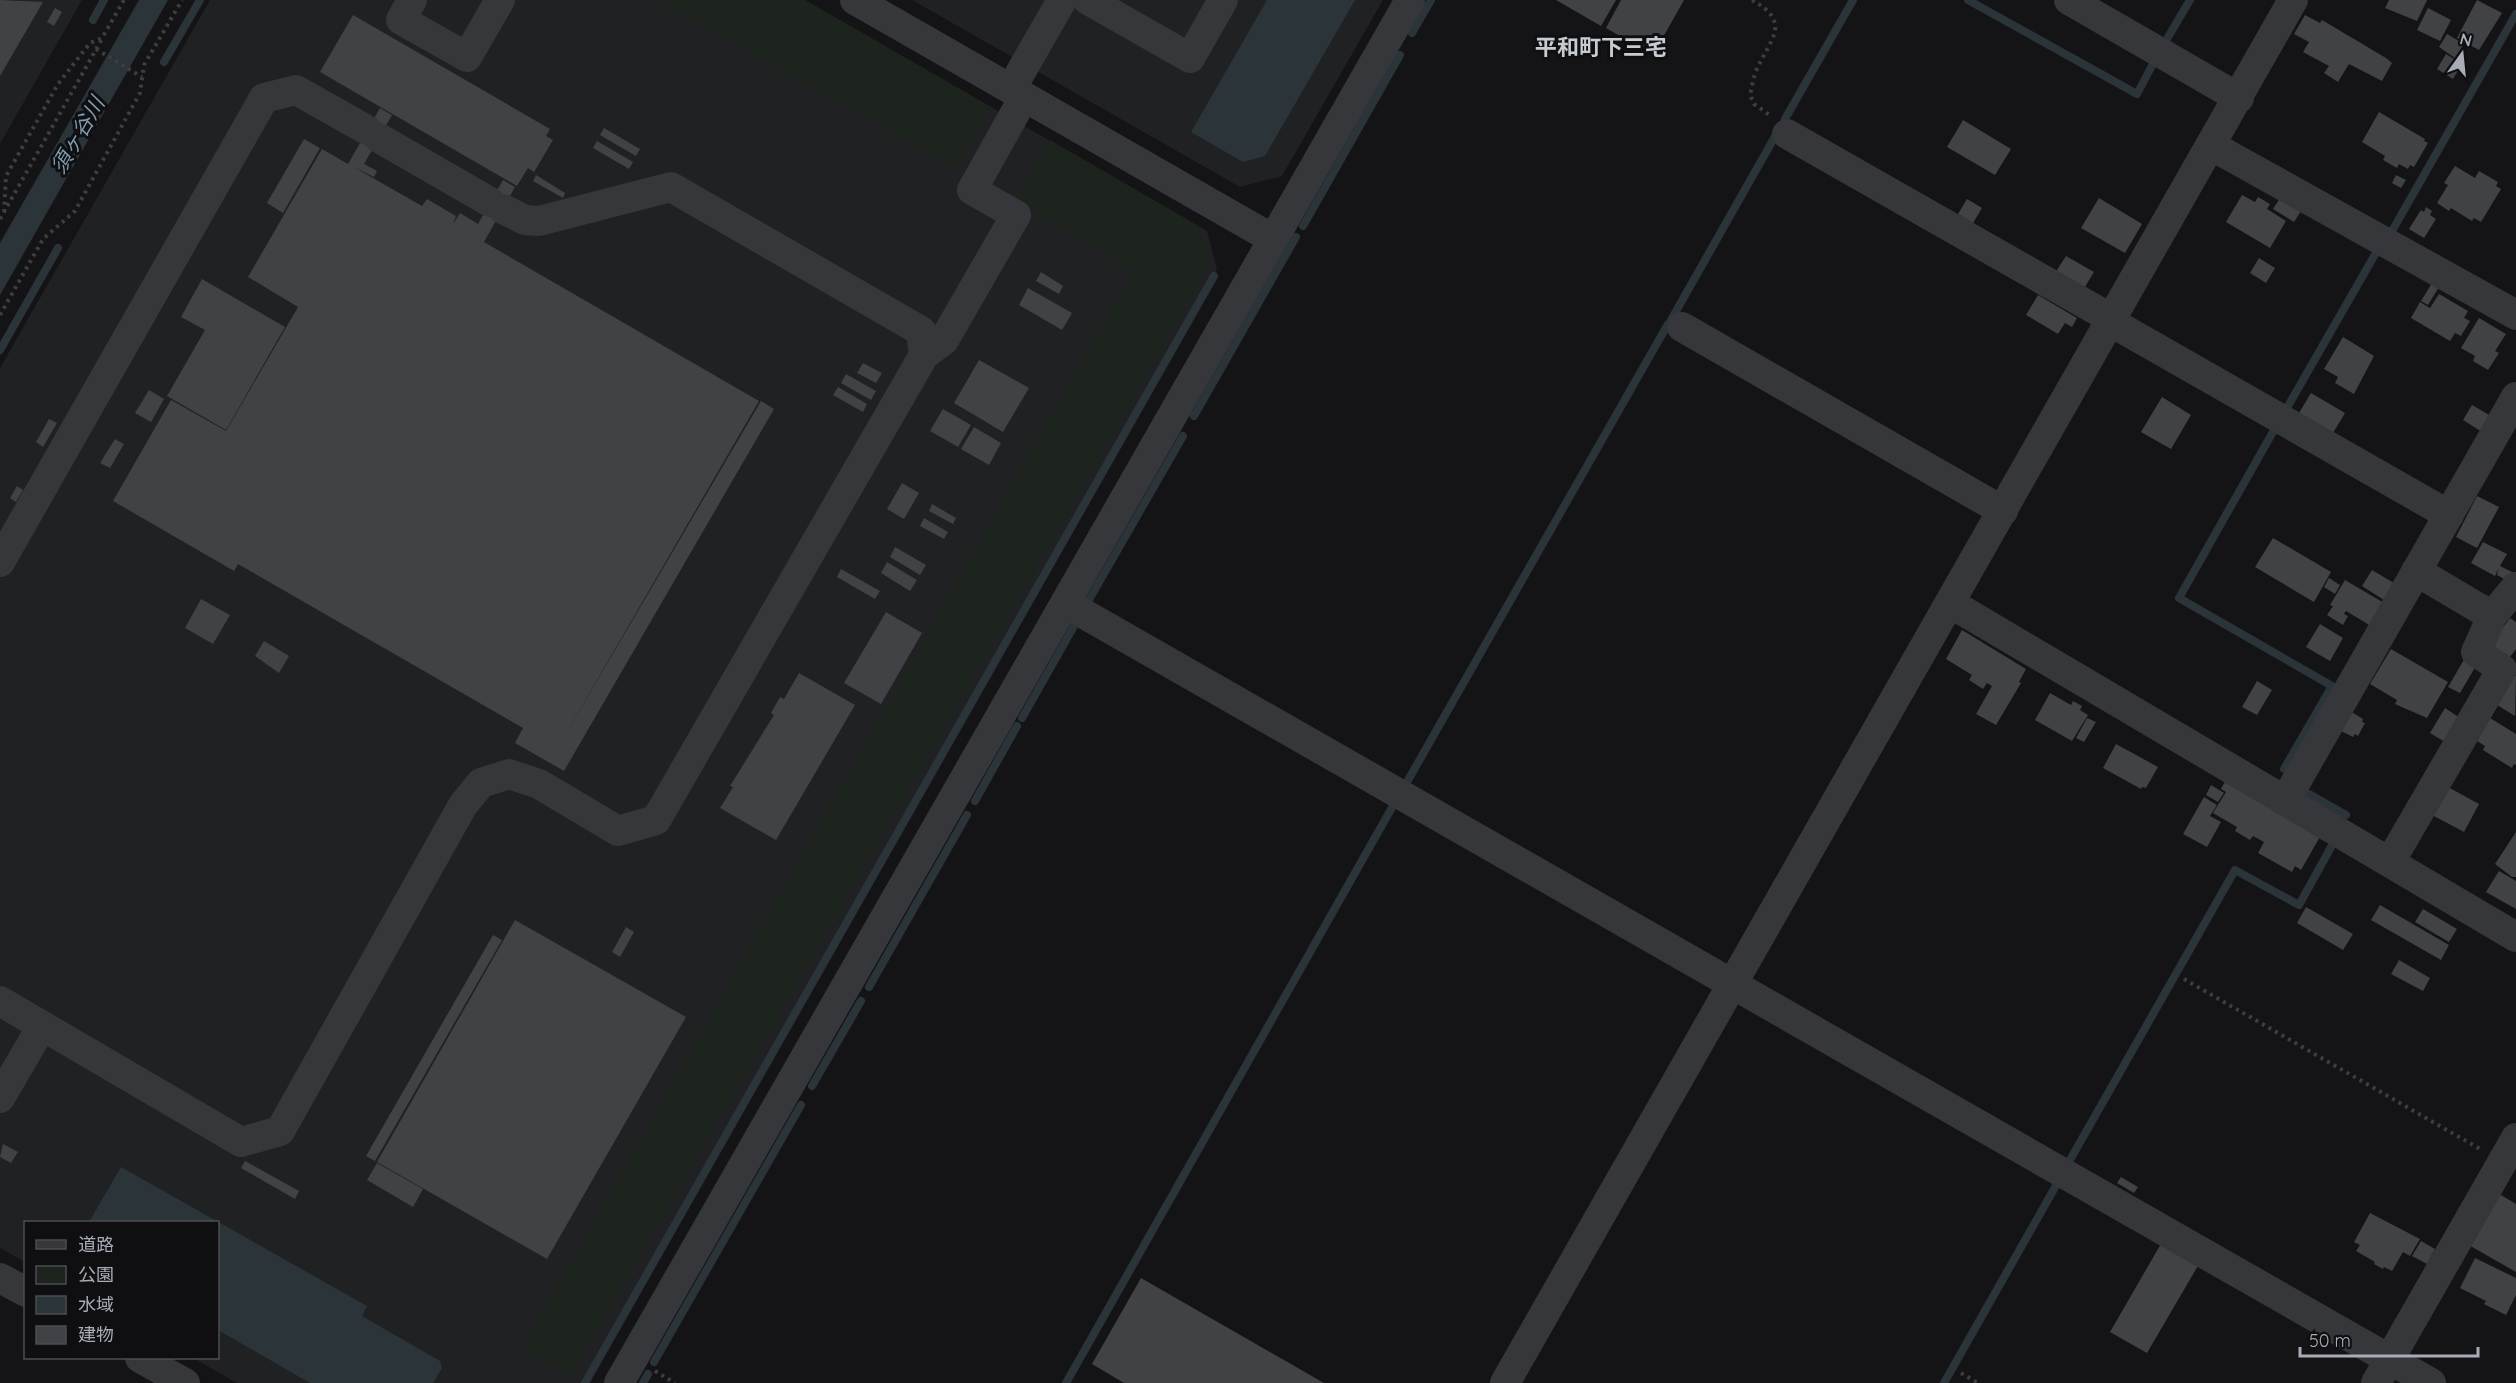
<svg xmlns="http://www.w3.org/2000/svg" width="2516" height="1383" font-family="Quicksand,'Noto Sans JP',sans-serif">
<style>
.built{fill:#202123}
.green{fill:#1d241d}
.water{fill:#2b3439}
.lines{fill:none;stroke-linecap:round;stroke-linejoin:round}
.stream{stroke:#2b3439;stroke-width:8}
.building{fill:#414246}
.path{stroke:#3c3e42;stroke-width:4;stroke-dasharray:3 4.5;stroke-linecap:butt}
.minor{stroke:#36373b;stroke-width:30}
.labels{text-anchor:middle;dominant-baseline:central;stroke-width:6;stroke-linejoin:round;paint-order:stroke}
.water-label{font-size:21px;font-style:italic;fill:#7f9cb0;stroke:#0f0f11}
.quarter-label{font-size:22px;font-weight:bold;fill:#c7cbd2;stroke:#0f0f11}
</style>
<rect width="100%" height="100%" fill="#141416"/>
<path class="built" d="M0,0H82L0,144Z
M210,0H805L1207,231L1217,269L581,1383H237L193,1358H218V1222H26L25,1262L0,1248V368Z
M912,0H1383L1282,176L1240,187Z"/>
<path class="green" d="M659,0H805L991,107L956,168Z
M1050,140L1197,225L1209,266L570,1376L523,1348L1134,270L1015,201Z"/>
<path class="water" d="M139,0H168L0,295V243Z
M1267,0H1355L1265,156L1243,162L1191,132Z
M121,1167L367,1306L362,1316L440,1361L442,1368L433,1383H310L218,1330V1222H89Z"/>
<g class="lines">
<path class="stream" d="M1968,0L2137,94L2156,58
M93,20L104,0
M1412,33L1431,0
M2164,44L2190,0
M164,62L200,0
M1785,119L1853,0
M1303,226L1400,55
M2392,231L2516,14
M1671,320L1777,133
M0,350L58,248
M2284,413L2377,251
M1194,416L1296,237
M2274,430L2179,598L2332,686L2284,769
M1090,598L1183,436
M1022,718L1074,626
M1407,782L1668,324
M2309,794L2346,815
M975,801L1017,726
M869,987L967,815
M812,1086L861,1001
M2070,1160L2235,870L2299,905L2335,840
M654,1362L801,1105
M585,1383L1214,276
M643,1383L648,1374
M1066,1383L1394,804
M1944,1383L2058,1182"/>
</g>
<path class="building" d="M0,0L43,2L0,76Z
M1556,0H1616L1601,26Z
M1621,0H1684L1653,55L1606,28Z
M2389,0H2427L2417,21L2385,8Z
M2477,0L2502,13L2479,50L2457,38Z
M55,8L62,12L54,26L47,22Z
M2428,8L2451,20L2440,41L2417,30Z
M353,15L550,129L546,136L553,140L534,172L528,168L517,186L320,72Z
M2305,15L2320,23L2322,20L2386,58L2392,63L2382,81L2349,64L2338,82L2324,73L2329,66L2303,52L2309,42L2294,34Z
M2447,34L2464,44L2455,58L2439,47Z
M2446,54L2462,64L2453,79L2437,69Z
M380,108L392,115L364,164L377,171L374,177L352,166L422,206L427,199L456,216L453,224L460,213L478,224L503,180L515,187L484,242L759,401L557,749L761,401L774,409L564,771L515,743L523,728L238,564L234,571L113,501L171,400L226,431L298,307L248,277L322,149L348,164Z
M2379,112L2425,139L2424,141L2428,143L2414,167L2410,165L2408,169L2399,164L2397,168L2383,160L2385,156L2362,142Z
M1963,120L2011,149L1995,175L1947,147Z
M604,128L640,149L636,156L600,135Z
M304,139L320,148L283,213L267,203Z
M597,141L633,162L629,169L593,148Z
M2455,166L2475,178L2479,171L2498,182L2496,186L2501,189L2481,222L2474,218L2472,221L2451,208L2449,211L2437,203L2448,185L2444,183Z
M536,175L565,193L563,198L533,181Z
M2396,175L2406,180L2401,188L2392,183Z
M2242,195L2255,202L2258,197L2270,204L2267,209L2286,221L2270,248L2226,222Z
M2282,195L2303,208L2294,222L2273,209Z
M2099,198L2142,224L2125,253L2081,228Z
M1967,199L1982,208L1973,223L1958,214Z
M2426,207L2432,211L2430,215L2436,219L2424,238L2409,229L2421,210L2424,212Z
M2066,256L2094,272L2083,290L2055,273Z
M2259,258L2275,268L2266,283L2250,273Z
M1041,272L1063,286L1059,294L1036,281Z
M202,279L285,327L226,430L167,396L205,330L181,317Z
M2432,283L2439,287L2428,305L2421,301Z
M1028,288L1072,313L1062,330L1019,305Z
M2439,294L2468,311L2464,318L2470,321L2461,336L2455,333L2450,341L2411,318L2420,302L2430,308Z
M2038,295L2077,318L2072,327L2065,323L2058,334L2026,315Z
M2479,318L2506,334L2495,351L2499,353L2488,370L2473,361L2475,356L2461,348Z
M2343,337L2374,356L2354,394L2335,383L2338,377L2324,369Z
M979,360L1029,388L1003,432L954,403Z
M863,363L882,373L876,383L857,373Z
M846,374L876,391L871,400L841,383Z
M838,387L867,404L863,412L833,395Z
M149,390L164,399L151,422L135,413Z
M2311,393L2345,413L2333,433L2299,413Z
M2162,397L2191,415L2171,449L2141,432Z
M2472,405L2491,416L2482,432L2463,420Z
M943,409L971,425L958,447L930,431Z
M49,419L57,423L43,447L36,442Z
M974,427L1001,443L989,465L961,449Z
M115,439L124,444L110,468L100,463Z
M902,483L919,493L904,519L887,509Z
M17,486L23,490L16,502L10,498Z
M2477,496L2499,507L2477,548L2456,537Z
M932,504L956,518L953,524L929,511Z
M924,518L948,532L944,539L920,526Z
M2273,538L2331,572L2314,602L2255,567Z
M2483,542L2507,554L2500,566L2514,573L2510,582L2497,575L2499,568L2495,576L2471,563Z
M895,547L926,565L920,575L890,557Z
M887,562L917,580L910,591L881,573Z
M841,569L880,591L875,599L837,577Z
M2372,570L2394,583L2384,600L2362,586Z
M2329,578L2340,585L2335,594L2324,587Z
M2345,580L2384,603L2371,626L2346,611L2344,614L2348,616L2343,625L2327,615L2333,606L2330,605Z
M201,599L230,615L213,644L185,628Z
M886,612L922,633L881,704L844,683Z
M2510,618L2516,622V649L2507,661L2488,648Z
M2320,624L2343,638L2330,661L2306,647Z
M1962,630L2026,669L2019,682L2021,683L1996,725L1976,714L1992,686L1987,683L1983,689L1969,680L1972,675L1946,659Z
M264,641L289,656L279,673L255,656Z
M2391,649L2448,682L2427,718L2395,704L2397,700L2370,684Z
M2465,658L2477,664L2460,693L2448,687Z
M799,673L855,705L776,840L720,808L733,787L730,786L774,715L771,713L780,697L784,699Z
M2512,674L2516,676L2515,716L2494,703Z
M2257,681L2272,690L2257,715L2242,707Z
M2050,693L2071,705L2073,701L2082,706L2080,710L2088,715L2072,741L2035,720Z
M2445,708L2460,718L2445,742L2430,733Z
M2350,711L2363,719L2362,722L2365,723L2358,736L2355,734L2353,737L2339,730Z
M2087,718L2096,722L2084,742L2076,738Z
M2490,718L2516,734V765L2514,764L2512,768L2483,750L2485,746L2477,741Z
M2116,744L2158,767L2146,788L2142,787L2141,789L2103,768Z
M2227,778L2321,835L2301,870L2295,866L2292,872L2258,853L2264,842L2253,836L2250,840L2235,831L2237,827L2213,813L2226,792L2221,789Z
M2211,785L2224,793L2218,802L2206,795Z
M2448,787L2479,804L2464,832L2432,815Z
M2204,797L2217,805L2210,816L2221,822L2207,847L2183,834Z
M2516,832V877H2512L2495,864Z
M2499,871L2516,881V909L2486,892Z
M2380,905L2449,945L2441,960L2371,920Z
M2306,907L2353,934L2343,950L2297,923Z
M2423,909L2457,929L2449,942L2415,922Z
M515,920L686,1017L547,1259L377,1162Z
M626,927L634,932L620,957L612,952Z
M493,935L502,940L375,1161L366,1156Z
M2399,960L2430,978L2423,991L2391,974Z
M3,1144L18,1152L11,1163L0,1157Z
M245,1161L299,1191L295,1199L241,1168Z
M377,1163L423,1189L413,1207L367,1180Z
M2121,1177L2138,1187L2134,1193L2117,1183Z
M2496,1192L2516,1204V1272L2467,1244Z
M2370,1213L2420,1239L2410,1256L2403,1252L2392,1271L2384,1267L2383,1269L2374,1264L2375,1262L2356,1251L2360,1245L2354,1242Z
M2421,1241L2435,1249L2427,1264L2412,1256Z
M2162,1242L2199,1264L2147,1353L2110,1332Z
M2475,1258L2516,1278V1295L2506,1315L2484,1304L2486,1301L2460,1288Z
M1141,1278L1324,1383H1124L1092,1364Z"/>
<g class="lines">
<path class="path" d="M1752,0C1793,23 1770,39 1756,71C1753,79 1752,87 1750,95L1754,104L1771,116
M96,49L142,77
M4,212L6,176L58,84L90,43L102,38L124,0
M0,219L102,39
M0,315L43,239L75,211L140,93L144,65L182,0
M2184,979L2480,1149
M655,1371L675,1383
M1961,1373L1978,1383"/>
<path class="minor" d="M412,0L401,20L467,57L500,0
M855,0L1273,239
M1088,0L1190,58L1223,0
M2069,0L2239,98
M1011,89L1062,0
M1787,134L2112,319
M379,138L490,202
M2212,146L2516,315
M2111,322L2449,515
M1682,327L2003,511
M924,355L944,340L1016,215L972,190L1024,97
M0,562L264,98L296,90L367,130
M1065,603L2431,1383
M1950,603L2516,937
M2492,616L2516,587
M2285,801L2516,397
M2390,862L2502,669L2476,652L2492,616L2416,571
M0,1001L241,1142L280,1131L463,805L481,783L509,774L539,784L618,831L656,820L924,355L921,331L671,187L539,221L525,220L503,209
M0,1098L42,1026
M0,1278L26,1292
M140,1358L185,1383
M619,1383L1410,0
M1505,1383L2293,0
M2376,1383L2516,1138"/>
</g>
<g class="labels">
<g class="water-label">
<text transform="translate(77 135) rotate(-60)">須ヶ谷川</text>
</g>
<g class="quarter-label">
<text x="1601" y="47">平和町下三宅</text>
</g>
</g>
<rect x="24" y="1221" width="195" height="138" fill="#0f0f11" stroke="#4c4e53" stroke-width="1.5"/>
<rect x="36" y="1240" width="30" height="9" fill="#36373b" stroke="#4c4e53" stroke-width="1.5"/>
<text x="78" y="1251" font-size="18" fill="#a7acb6">道路</text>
<rect x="36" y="1266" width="30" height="18" fill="#1d241d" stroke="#4c4e53" stroke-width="1.5"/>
<text x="78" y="1281" font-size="18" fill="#a7acb6">公園</text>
<rect x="36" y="1296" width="30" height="18" fill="#2b3439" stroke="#4c4e53" stroke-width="1.5"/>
<text x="78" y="1311" font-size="18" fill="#a7acb6">水域</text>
<rect x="36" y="1326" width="30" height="18" fill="#414246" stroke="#4c4e53" stroke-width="1.5"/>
<text x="78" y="1341" font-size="18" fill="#a7acb6">建物</text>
<g transform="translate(2462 54) rotate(15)" stroke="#0f0f11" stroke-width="4.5" paint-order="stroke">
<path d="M0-4.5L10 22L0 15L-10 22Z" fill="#a7acb6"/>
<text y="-9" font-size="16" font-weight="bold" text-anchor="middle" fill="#a7acb6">N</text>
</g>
<path d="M2300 1347v9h178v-9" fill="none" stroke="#a7acb6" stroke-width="3"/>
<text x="2309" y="1347" font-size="18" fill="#a7acb6" stroke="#0f0f11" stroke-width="4.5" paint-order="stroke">50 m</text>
</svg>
